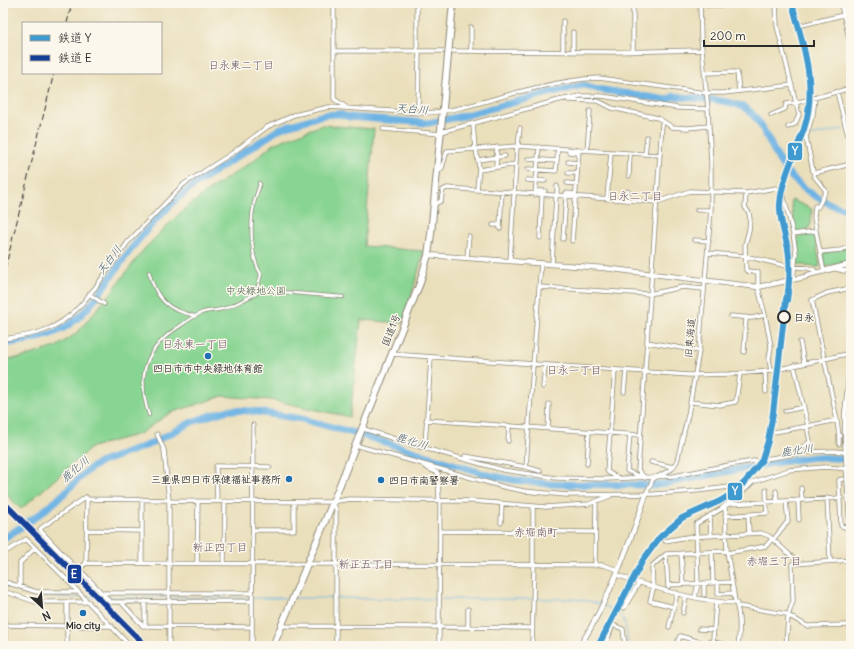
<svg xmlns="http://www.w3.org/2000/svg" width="854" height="649" font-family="Delius,'Klee One',sans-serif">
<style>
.green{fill:#88d492;stroke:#5a805e}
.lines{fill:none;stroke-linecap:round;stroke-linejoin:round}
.stream{stroke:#6db3e4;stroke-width:1}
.river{stroke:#6db3e4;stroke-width:7}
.pedestrian-casing{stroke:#8a8573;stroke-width:4}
.minor-casing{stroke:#8a8573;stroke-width:5}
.tertiary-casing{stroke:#8a8573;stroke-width:6}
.trunk-casing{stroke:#8a8573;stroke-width:8}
.pedestrian{stroke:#fff;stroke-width:2.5}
.minor{stroke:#fff;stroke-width:3.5}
.tertiary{stroke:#fff;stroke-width:4.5}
.trunk{stroke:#fff;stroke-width:6}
.rail{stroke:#2b2b2b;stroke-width:1;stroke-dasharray:6 3;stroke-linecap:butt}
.tertiary-bridge-casing{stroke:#8a8573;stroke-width:6;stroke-linecap:butt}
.tertiary-bridge{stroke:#fff;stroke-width:4.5}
.rail-1-casing{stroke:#fbf7ec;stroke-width:9}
.rail-2-casing{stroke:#fbf7ec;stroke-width:9}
.rail-1{stroke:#3f9ad0;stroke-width:6}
.rail-2{stroke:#153f97;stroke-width:6}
.stop-dot{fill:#fbf7ec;stroke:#2b2b2b;stroke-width:2}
.poi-dot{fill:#1f6fb2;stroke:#fbf7ec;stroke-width:1.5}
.labels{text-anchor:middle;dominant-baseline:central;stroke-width:3;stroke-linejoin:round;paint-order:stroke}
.park-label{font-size:10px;fill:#475e4a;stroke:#fbf7ec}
.stop-label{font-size:10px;font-weight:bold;fill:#2b2b2b;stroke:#fbf7ec;text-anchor:start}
.street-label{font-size:10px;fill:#2b2b2b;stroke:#fbf7ec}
.poi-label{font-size:10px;font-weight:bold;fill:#2b2b2b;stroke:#fbf7ec}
.neighbourhood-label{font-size:11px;fill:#66505f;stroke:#fbf7ec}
.water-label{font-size:11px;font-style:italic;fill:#425b6c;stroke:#fbf7ec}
.line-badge{stroke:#fbf7ec;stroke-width:1.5}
.badge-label{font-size:11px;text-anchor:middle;font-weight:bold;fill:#fff}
</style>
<rect width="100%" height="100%" fill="#fbf7ec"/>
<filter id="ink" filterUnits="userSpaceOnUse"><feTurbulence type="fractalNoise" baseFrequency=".025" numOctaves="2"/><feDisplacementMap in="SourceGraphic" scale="8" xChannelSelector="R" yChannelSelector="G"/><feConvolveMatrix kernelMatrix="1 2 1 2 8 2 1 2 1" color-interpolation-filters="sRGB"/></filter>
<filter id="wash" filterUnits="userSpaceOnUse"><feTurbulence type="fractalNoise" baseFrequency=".012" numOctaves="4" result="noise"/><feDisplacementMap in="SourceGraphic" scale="16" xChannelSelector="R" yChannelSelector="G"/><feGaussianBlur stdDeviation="0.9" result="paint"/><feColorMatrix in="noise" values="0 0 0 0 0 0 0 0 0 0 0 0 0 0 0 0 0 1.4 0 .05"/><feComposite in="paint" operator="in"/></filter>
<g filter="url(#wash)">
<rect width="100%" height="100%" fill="#eadfbb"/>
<path class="green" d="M322,125L374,129L364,246L424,251L407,311L402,323L361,320L350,417L271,400L223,396L170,413L139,434L92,447L21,509L3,491V359L20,358L56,347L77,333L109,295L145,248L184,209L215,186L253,161L273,144Z
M792,200L812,209L811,224L808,230L795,232L791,201Z
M810,234H815L820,266L819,267C812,268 806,265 799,265L797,263L798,249L796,238L797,237Z
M851,247V260L825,267L824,265L822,254L823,253Z"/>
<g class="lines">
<path class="stream" d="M807,137L843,129
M5,586L36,597H80
M85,597H104
M107,597L250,598
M253,598H290
M295,598H334
M337,598L438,599
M441,599H532
M535,599C558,599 581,597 602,605
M604,606C628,615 625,623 628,646"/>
<path class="river" d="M3,344C26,341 51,338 70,324C94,307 110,276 128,253C147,228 169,204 194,185L281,128L323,115L339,114L349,117L428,123L463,116L544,94L584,85L597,89L667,100L674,96C696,99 722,98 743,107C761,116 770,146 780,162C794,185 824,206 851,210
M3,539L37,516L56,501L88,470L99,463L148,445L192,422L212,415L229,410L251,411L302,419L365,436L488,475L514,480L552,484L656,485L772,463L815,457L851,459"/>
</g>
</g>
<g filter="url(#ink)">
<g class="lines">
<g class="pedestrian-casing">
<path id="pedestrian" d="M149,272C153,288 161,305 179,311C184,313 188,314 194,316
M257,290L343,297
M149,415C136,376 145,348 180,326C187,321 194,316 201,313C208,310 216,311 222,309C233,307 245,298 256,294L261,274C250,257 250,222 254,203C256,196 258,190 260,184L259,183"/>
</g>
<g class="minor-casing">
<path id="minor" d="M334,3V99L346,107
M417,3V51
M694,3C705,6 719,6 730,3
M776,3L777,26L799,115L795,124L788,127
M563,21V51
M798,26L851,13
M573,32V51
M334,51H443
M453,51L613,52L701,50
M471,51V27
M633,51V3
M704,73L737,72L739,91
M837,92L851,148
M568,100L598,101L612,108L658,118L672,127L687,128L709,126
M795,103L851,88
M418,107L419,51
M771,115L785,109L786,104L795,103
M473,124L475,149
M383,129L441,134
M441,132L559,100L580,96H602L678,108L708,109
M518,146L520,128
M476,149L479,167L477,190
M587,150L590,111
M569,152L578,153
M645,154L647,137
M528,159L557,161
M478,160L505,156
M568,162L578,163
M496,167L497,147
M528,169L556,171L558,148
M479,170L516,164
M438,172L442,168L447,151L517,146L660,155
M568,173H577
M814,173L851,164
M629,176L630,154
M527,180L545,181
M567,183L576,184
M536,191H545
M566,193L575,194
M746,193L745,207L749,213L750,219L749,230L745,245L746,270L747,271L758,272V287
M535,195L539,147
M557,196V186
M607,199L611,152
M627,201L628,191
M435,204L441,201L443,190L447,188L657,202L690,191L746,193L776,188L780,191L784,197L793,234
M697,210H711
M493,225H500V229
M500,225L502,192
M816,231L824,272
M540,238L542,195
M563,239L566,197
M694,240L709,241
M572,241L579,150
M820,252L841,250L851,246
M708,253L745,256L787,266L808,268L814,270L817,273
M467,258L469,236
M510,261L517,146
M552,264L556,196
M836,269L844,271L851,269
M793,280L796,253L793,234L816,231L814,217L815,206L818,207L826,191L814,176L806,137L813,114L815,98
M539,287L649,294L683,287L703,289
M851,288L827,293L812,300L837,420L839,436L851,435
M89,294L104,304
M731,316L752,318L765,315
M850,327L851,317
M3,339C35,335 56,331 79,307C85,301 89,294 95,288L128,242L175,193L184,184L234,152L267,127L294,115L329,107L422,113C461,112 498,96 535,88C556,83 578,79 599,78L706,93H724L792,85
M647,342L699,351
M800,342L804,363
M744,352L746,317
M392,354L689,375L730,374L771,371L769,359L771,346L765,315L758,287
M533,365L541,263
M794,365L808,426L837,420
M615,370L607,471L609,473L619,478
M765,371L766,392
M771,371L851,353
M543,387L545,366
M624,392L626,371
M690,402L720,405L735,402L736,401L740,373
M785,411L804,407
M426,420L640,435
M361,428L410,444L503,470L556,478L606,479L674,476L729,465L808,452L835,451L851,453
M548,429L549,404
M774,432L808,426
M157,434L164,450L169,501V646
M630,434L627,471L642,477
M839,436V444
M508,441L509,426
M411,444L415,443L425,444L431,358
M355,445L504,487L524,491L566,495L655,494L696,491L730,487H733L739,495L753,482L789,470L825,467L851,469
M793,453L810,442L807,426
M465,456L526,467L540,471
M651,462L673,467
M587,464L589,431
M423,465L427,468L438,473L439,500
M526,467L533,365
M645,478L638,470L662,124L663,122
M843,479L839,480L841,526L845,527H851
M801,488L802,500
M776,491L777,501
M647,492L653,479L672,469L677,461L688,415L699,351L711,210V163L708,109L701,39L700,3
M827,498L830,561
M142,499V563
M169,500L87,499L86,563L603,565L618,570
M440,500L439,625L441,627L533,628
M798,500L799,520
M169,501L333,502L349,499L472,501L546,507L589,504L610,496
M217,501L216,466L270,467
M333,503L336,509V646
M748,514L749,533
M710,515L711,536
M725,516L767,513L766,490
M501,523L502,503
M87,530L142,531
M253,530H294V502
M440,531L595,532
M773,540L788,521L786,501
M665,541L687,537L761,533L769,536L799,563
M712,552L713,583
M681,553L683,584
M727,553L766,546L772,539
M666,554L668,587
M86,563L79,569L102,593H252
M197,563L198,501
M224,564L225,501
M533,565V506
M595,566L596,502
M617,575C653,588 697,602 737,603
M67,580L79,569L72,564L40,530L41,528L86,497L87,499
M5,582L37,592H78
M704,583V595
M718,583V594L734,593
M668,585L732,582
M20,587V563L35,548
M5,593H9L36,602H89
M102,593L110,602L252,601
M695,597L698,584L696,524L721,509L739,495
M145,601V626
M716,601L713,639L714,642L730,646
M67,602V626H112
M121,602L143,626L252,627
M738,606L786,614L807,626L851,625
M674,607L650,601L653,589L652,569L653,565L666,554L727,551
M624,608L639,583
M683,613L686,596
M3,625L67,626V646
M281,625L285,626L439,627
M468,627V609
M669,627L677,593
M699,629L714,630
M5,646L4,553L26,539L67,580L130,646
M252,646L253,425
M439,646V627
M532,646L534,565
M605,646L613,625L623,629L625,646
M676,646L680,636L707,644L708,642L713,641
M738,646C740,631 741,615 735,601L727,551L725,506L729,504L841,498
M786,646L788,616L793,601L792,564L851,560"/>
</g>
<g class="tertiary-casing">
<path id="tertiary" d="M841,3L851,44
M428,255L604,268L758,287L805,277L808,275L851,264
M845,415L851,356
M845,438L851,539
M580,646C610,598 629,545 647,492"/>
</g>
<g class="trunk-casing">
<path id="trunk" d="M273,646L333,502L420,283L428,255L431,234L453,3"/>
</g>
<use href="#pedestrian" class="pedestrian"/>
<use href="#minor" class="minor"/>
<use href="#tertiary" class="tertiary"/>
<use href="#trunk" class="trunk"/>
<path class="rail" d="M67,23L72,3
M3,277L54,73"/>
<g class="tertiary-bridge-casing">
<path id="tertiary-bridge" d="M845,415V438"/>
</g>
<use href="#tertiary-bridge" class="tertiary-bridge"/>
<g class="rail-1-casing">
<path id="rail-1" d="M787,301C789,284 791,266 788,249C785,234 779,220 780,204C782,178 795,154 804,129C818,86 803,45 792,3
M598,646L643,560L660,537L682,518L720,501L733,493L745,482L762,460L768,441L773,413L786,299L789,290"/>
</g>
<g class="rail-2-casing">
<path id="rail-2" d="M3,502L146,646"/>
</g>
<use href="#rail-1" class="rail-1"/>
<use href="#rail-2" class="rail-2"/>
</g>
</g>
<circle class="stop-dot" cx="784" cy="317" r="6"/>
<g class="poi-dot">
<circle cx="208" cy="356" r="4"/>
<circle cx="289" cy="479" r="4"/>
<circle cx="381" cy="480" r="4"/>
<circle cx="83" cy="613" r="4"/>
</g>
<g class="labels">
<g class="park-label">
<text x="256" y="290">中央緑地公園</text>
</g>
<g class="stop-label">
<text x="794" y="317">日永</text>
</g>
<g class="street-label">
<text transform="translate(391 330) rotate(-68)">国道1号</text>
<text transform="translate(690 338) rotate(-85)">旧東海道</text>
</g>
<g class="poi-label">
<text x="208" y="368">四日市市中央緑地体育館</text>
<text x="281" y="479" text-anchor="end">三重県四日市保健福祉事務所</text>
<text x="389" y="480" text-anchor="start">四日市南警察署</text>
<text x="83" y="625">Mio city</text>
</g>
<g class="neighbourhood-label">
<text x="241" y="65">日永東二丁目</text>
<text x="635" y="196">日永二丁目</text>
<text x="195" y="344">日永東一丁目</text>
<text x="574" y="370">日永一丁目</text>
<text x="536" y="532">赤堀南町</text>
<text x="220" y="547">新正四丁目</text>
<text x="774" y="561">赤堀三丁目</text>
<text x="366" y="564">新正五丁目</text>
</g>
<g class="water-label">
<text transform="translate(412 109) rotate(4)">天白川</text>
<text transform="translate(109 260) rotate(-53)">天白川</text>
<text transform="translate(412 441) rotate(17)">鹿化川</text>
<text transform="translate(797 450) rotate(-8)">鹿化川</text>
<text transform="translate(75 469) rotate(-40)">鹿化川</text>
</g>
</g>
<g class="line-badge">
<rect x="787" y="142" width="16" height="19" rx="4" fill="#3f9ad0"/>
<rect x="727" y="482" width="16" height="19" rx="4" fill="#3f9ad0"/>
<rect x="67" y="564" width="15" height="20" rx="4" fill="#153f97"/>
</g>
<g class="badge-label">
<text x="795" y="155">Y</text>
<text x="735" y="495">Y</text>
<text x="74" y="578">E</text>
</g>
<rect width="854" height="649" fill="none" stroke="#fbf7ec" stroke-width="16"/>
<rect x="22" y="22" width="140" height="52" fill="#fbf7ec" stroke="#a8a59f"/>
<rect x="30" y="35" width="20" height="6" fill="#3f9ad0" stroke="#a8a59f"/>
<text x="58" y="42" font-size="12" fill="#2b2b2b">鉄道 Y</text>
<rect x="30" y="55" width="20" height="6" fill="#153f97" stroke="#a8a59f"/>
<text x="58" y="62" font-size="12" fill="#2b2b2b">鉄道 E</text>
<g transform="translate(42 607) rotate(154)" stroke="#fbf7ec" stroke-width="3" paint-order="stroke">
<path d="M0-3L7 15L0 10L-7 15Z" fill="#2b2b2b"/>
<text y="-6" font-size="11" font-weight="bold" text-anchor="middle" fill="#2b2b2b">N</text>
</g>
<path d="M704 40v6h110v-6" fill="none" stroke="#2b2b2b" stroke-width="2"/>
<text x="710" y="40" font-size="12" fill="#2b2b2b" stroke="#fbf7ec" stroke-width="3" paint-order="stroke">200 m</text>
</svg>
